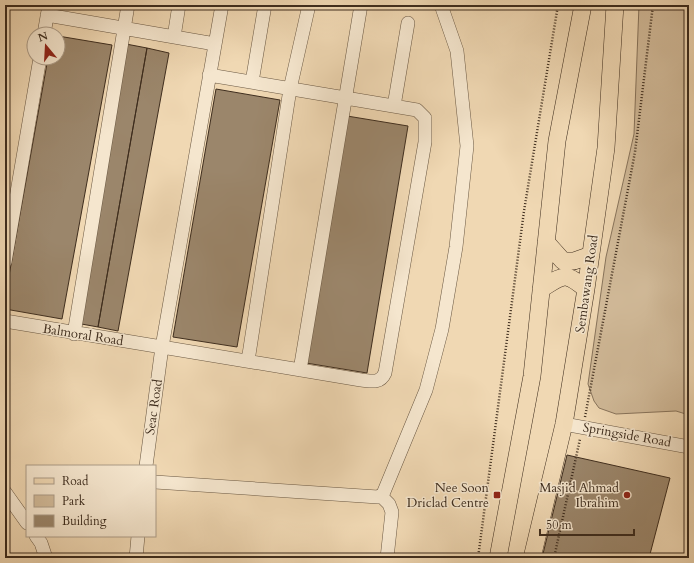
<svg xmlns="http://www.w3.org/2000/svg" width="694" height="563" font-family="Cardo,serif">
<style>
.green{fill:#d2bb9a;stroke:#88745c}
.building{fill:#9b866b;stroke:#3e2d1e}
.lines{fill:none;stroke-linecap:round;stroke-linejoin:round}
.minor-casing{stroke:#6a5843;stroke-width:14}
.major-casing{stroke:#3e2d1e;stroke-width:18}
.path{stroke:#3e2d1e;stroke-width:2.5;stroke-dasharray:1 2;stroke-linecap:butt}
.minor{stroke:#f5e6ce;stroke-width:13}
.major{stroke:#f0d8b3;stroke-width:17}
.poi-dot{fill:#8f2418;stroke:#f5e6ce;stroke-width:1.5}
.labels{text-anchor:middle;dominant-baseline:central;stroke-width:3;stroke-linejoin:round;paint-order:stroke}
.street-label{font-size:13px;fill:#3e2d1e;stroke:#f5e6ce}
.poi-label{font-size:13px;fill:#3e2d1e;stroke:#f5e6ce;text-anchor:end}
</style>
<rect width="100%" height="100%" fill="#f0d8b3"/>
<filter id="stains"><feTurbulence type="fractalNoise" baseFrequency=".005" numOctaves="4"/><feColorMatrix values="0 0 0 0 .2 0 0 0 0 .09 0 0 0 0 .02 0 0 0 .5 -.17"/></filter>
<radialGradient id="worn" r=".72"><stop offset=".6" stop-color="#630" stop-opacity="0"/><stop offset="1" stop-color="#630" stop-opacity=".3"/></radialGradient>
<path class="green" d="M639,5H689V415L676,411L616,414L599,408L594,401L588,384L606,257L634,134Z"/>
<path class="building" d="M58,36L112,45L62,319L5,309V298L48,58H58Z
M126,44L147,48L98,327L76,323Z
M147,48L169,53L118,331L98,327Z
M216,89L280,100L237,347L173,337Z
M347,116L408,126L367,373L306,363Z
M567,455L670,478L649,558H542Z"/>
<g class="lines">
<g class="minor-casing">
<path id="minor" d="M47,15L215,44
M44,34L49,5
M174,37L179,5
M252,82L265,5
M394,106L408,23
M5,262L40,58
M5,321L361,380C371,381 380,384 385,373L425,142V118L417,110L209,75
M74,334L128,5
M248,361L290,89L309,5
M300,370L361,5
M564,424L689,447
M146,466L162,347L222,5
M155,482L378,497L383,494L426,390L442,329L456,247L467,146L457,51L441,5
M5,492L27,523
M381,496L389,504L392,512L387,558
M36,536L41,543L46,558
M136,558L138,536"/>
</g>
<g class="major-casing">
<path id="major" d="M546,242L563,261H574L591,255
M541,289C564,275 564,271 586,289
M498,558L532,376L557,141L583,5
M532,558L564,424L586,289L606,148L615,5"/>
</g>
<path class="path" d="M585,417L635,152L653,5
M478,558L524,211L558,5
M554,558L580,439"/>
<use href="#minor" class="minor"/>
<use href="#major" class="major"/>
</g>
<g class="poi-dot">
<rect x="493" y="491" width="8" height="8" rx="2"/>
<circle cx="627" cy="495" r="4"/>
</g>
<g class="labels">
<g class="street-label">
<text transform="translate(587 284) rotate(-82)">Sembawang Road</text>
<text transform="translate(83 335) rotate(9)">Balmoral Road</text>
<text transform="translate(154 407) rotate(-82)">Seac Road</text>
<text transform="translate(627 435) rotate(10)">Springside Road</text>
</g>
<g class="poi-label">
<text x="489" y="488">Nee Soon<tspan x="489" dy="15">Driclad Centre</tspan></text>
<text x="619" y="488">Masjid Ahmad<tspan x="619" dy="15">Ibrahim</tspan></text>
</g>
</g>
<rect width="694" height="563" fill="none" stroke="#f0d8b3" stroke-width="20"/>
<rect x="6" y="6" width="682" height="551" fill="none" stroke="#3e2d1e" stroke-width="2"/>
<rect x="10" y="10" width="674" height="543" fill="none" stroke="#3e2d1e"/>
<rect x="26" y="465" width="130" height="72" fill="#f5e6ce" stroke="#ac9c88"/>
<rect x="34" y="478" width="20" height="6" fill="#f0d8b3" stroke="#ac9c88"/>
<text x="62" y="485" font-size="12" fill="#3e2d1e">Road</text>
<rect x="34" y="495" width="20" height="12" fill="#d2bb9a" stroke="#ac9c88"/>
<text x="62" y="505" font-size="12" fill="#3e2d1e">Park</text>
<rect x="34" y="515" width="20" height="12" fill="#9b866b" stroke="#ac9c88"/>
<text x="62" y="525" font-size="12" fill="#3e2d1e">Building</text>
<g transform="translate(46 46) rotate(342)"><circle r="19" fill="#f5e6ce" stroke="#ac9c88"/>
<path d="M0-3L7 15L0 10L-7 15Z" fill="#8f2418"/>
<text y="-6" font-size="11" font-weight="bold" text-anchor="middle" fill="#3e2d1e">N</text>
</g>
<path d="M540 529v6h94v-6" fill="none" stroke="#3e2d1e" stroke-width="2"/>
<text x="546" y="529" font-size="12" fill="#3e2d1e" stroke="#f5e6ce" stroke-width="3" paint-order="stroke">50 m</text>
<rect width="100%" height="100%" filter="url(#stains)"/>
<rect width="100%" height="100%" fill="url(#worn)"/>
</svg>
